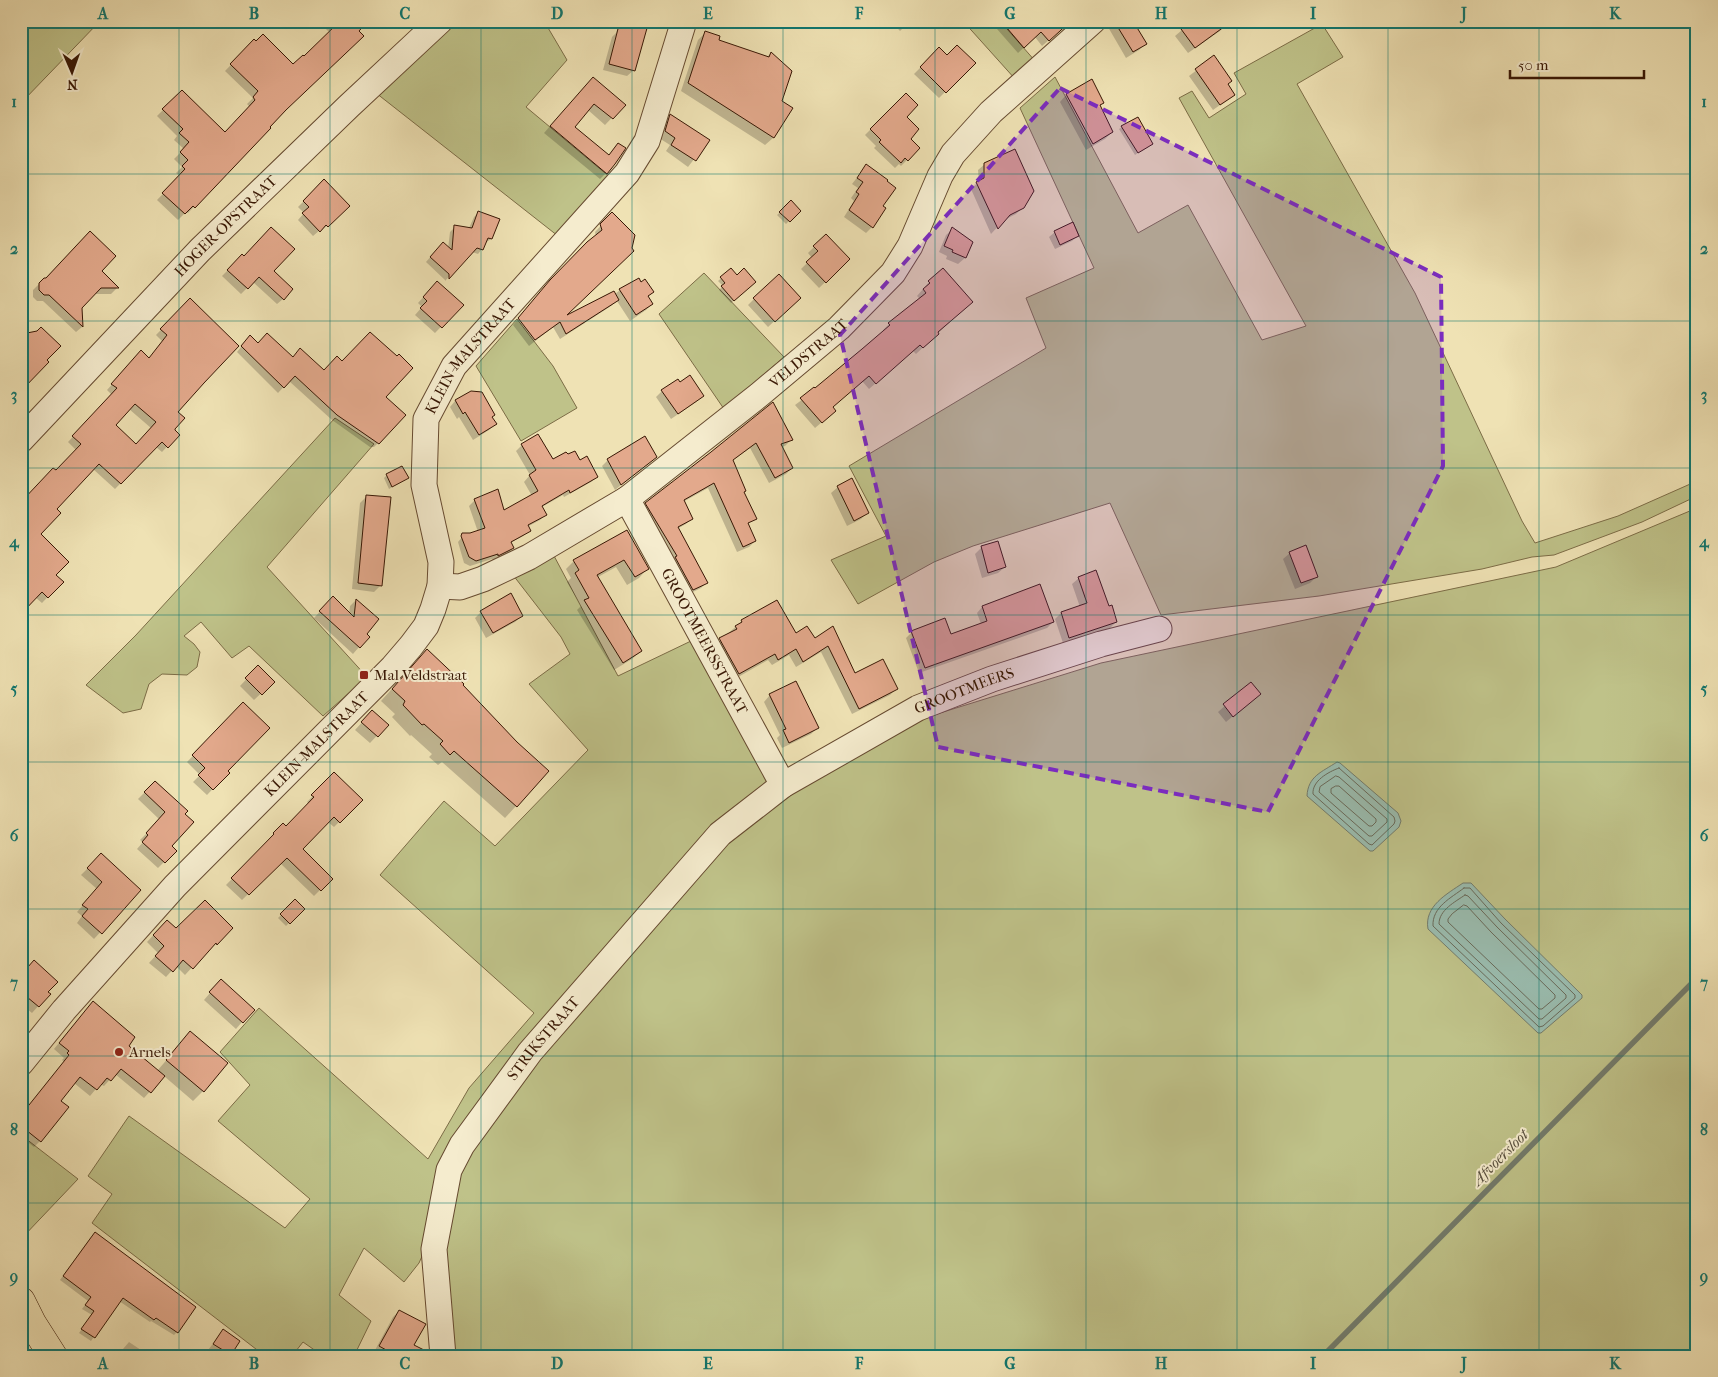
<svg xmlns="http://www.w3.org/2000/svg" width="1718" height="1377" font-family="'IM FELL French Canon',serif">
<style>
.green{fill:#bfc289;stroke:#7c6c46}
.water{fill:#9abdb0;stroke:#737b6b}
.shadow{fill:#0003;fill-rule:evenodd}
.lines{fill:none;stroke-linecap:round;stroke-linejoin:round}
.shore{stroke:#696a5a;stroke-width:1}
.stream{stroke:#737b6b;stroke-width:5.5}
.building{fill:#e3a98c;stroke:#381704;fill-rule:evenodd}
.minor-casing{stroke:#664a30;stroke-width:27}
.major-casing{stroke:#381704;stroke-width:29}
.minor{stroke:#f5ecce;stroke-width:25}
.major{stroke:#efe2b4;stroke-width:28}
.marked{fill:#7b2cbf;fill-opacity:0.2;stroke:#7b2cbf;stroke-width:4;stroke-dasharray:10 6;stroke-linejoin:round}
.grid{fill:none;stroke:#0f766e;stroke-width:1;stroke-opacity:0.55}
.poi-dot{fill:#8f2418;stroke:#f5ecce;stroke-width:2}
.labels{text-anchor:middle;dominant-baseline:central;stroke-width:4;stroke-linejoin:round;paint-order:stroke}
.street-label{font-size:15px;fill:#381704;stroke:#f5ecce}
.poi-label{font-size:15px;fill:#381704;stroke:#f5ecce;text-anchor:start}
.water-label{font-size:16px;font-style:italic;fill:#5a5140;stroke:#f5ecce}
.neatline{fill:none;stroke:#0f766e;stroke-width:2}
.grid-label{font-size:16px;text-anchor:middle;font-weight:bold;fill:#0f766e}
</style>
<rect width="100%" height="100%" fill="#efe2b4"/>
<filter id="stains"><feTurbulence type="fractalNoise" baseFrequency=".004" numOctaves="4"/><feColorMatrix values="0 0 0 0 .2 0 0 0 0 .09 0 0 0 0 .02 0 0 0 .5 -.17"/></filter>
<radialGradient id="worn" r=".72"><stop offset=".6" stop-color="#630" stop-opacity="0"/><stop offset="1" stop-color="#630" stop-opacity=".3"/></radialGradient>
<path class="green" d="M21,21H100L21,103Z
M456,21H544L567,60L526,107L611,178L558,236L376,93Z
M963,21H1000L1036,62L1016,80Z
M1322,24L1343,57L1297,84L1415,293L1522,521L1535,543L1618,516L1697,481V496L1642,522L1554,555L1532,557L1482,569L1319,596L1161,615L1110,503L973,546L934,562L858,604L831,560L886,536L849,466L1046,348L1026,298L1094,268L1020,108L1055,77L1138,233L1188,205L1262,340L1306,326L1179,98L1192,91L1209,118L1246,94L1234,73Z
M704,273L784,357L724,409L659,314Z
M517,319L553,366L577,408L521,441L476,366Z
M335,418L374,444L267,567L367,677L323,716L249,646L232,658L201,622L184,636L194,644L200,652L197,667L187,675L162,674L149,684L141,709L123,713L86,685L136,635Z
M1697,508V1356H449L440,1262L446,1200L481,1130L632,945L728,836L792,788L927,717L1101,663L1556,567Z
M553,554L618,676L691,641L771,785L504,1072L419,1263L404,1282L364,1248L339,1295L371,1321L354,1356H323L303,1342L292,1356H265L92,1223L112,1194L88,1176L129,1116L285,1228L310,1199L218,1121L250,1085L220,1052L259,1008L428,1159L469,1088L534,1013L380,875L444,801L495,846L588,750L529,684L570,654L561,637L513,575Z
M21,1135L78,1179L21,1239Z"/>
<path class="water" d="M1337,762L1340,763L1398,813L1401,821L1399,827L1373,851H1370L1307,796C1308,776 1322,772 1337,762Z
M1463,883H1471L1505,919L1582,995V998L1541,1033H1538L1428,929C1424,906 1447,894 1463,883Z"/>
<path class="shadow" d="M322,21H366L268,127L269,128L188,213L186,212L178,220L157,200L180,176L176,173L182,167L174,159L184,149L174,140L177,136L157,116L182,91L225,134L250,107L247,104L253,98L225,71L254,41L293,66L304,58L330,33L320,23Z
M620,21H650L646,25L634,70L627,76L603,70L612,37L616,33Z
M753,21H761L758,25Z
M891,21H910L900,31Z
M990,21H1071L1042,46L1035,37L1018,53Z
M1114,21H1131L1145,44L1139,50L1126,58L1108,27Z
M1226,24L1220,31L1188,53L1175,36L1182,30Z
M706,32L717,41L767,57L771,53L780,102L791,108L773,138L765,145L681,91L698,40Z
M939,49L947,57L974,63L939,98L914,74Z
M1214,57L1227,85L1234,95L1213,110L1189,76Z
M1092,81L1103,102L1099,106L1112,132L1105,139L1086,150L1060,102L1066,95Z
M586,85L624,105L605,125L588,110L573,127L608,156L618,144L606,173L600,179L544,133Z
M906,94L905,117L909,139L919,148L901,166L899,164L895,168L874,148L876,146L865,135Z
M671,115L708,141L688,167L666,151L670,145L659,138L664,121Z
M1122,127L1151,144L1135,155L1119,129Z
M985,164L1023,207L1016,214L1004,220L991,234L971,189L979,182L978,170Z
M866,166L882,207L872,227L866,233L844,217L854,201L851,198L858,188L852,184Z
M324,181L348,206L321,231L320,230L313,236L298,220L304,213L298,207Z
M791,202L799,211L786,224L777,215Z
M479,212L491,239L485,243L482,249L478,254L472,252L445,281V280L426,262L438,248L448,249L450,232L455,227L469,228L474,217Z
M612,214L563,318L614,295L620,290L653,292L647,298L652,304L646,310L630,321L617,301L611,306L560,339L553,327L529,346L513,325L544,288L596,236L595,232Z
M953,229L972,242L965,258L958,264L946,259L947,256L939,252L946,235Z
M1055,232L1077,236L1072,241L1055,249L1049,237Z
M826,235L849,259L819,288L801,269L812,258L808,253Z
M242,256L272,272L283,299L277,304L253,282L241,294L222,276Z
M731,270L737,277L755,282L731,303L719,290L723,286L718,281Z
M101,271L117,288L111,294H94L81,307L82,327L76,332L43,301H37L33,297V290L44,279Z
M437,282L462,305L435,333L415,315L422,307L418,303Z
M929,282L971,302L916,354L913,351L869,389L862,381L831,407L828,417L815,428L795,405L815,390L884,332L883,330L889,324L920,299L917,296Z
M799,298L768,327L748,305L754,299Z
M190,300L238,346L203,382L177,412L183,418L174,428L173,431L178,435L162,452L156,447L115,489L93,469L55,509L59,513L39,534L67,562L54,575L62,582L42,603L35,597L21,613V503L53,470L56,472L76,450L68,442L112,395L107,390L141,352L148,359L163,342L156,335ZM129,409L151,428L136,445L114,425Z
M23,335L45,361L21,390V336Z
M245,342L258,344L384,397L380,441L374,447H370L332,420L289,381L278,393L237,352Z
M680,384L703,396L696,402L671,419L656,397L662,391Z
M471,392L494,415L491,418L495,424L489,430L473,440L459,417L457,419L450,407L455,401Z
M772,404L791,440L785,446L781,447L792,468L786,474L769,483L750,448L732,461L743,492L755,518L747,525L755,541L749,547L737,552L708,488L683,502L692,518L686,524L677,529L707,582L701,588L687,595L640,510Z
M538,436L552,461L580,462L597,477L591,482L564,497L563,495L542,507L546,514L540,520L527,527L529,530L523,536L510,543L513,548L507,554L493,560L492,559L470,566L464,563L458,542L463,536L478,532L469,506L475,500L504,511L532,496L524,482L530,475L516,451L522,445Z
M656,457L615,490L602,466L608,460Z
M387,475L408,478L389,489L384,478Z
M838,487L868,512L861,519L847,526L831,493Z
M367,496L381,585L374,592L352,589L360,503Z
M626,532L647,569L639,578L627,585L616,567L598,577L641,651L632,659L614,670L577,610L581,606L567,582L571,578L566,569L574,561Z
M982,547L1005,567L998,573L982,578L975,554Z
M1290,553L1317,576L1310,583L1295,589L1283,559Z
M1079,578L1108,607L1116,622L1110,628L1063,643L1055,619L1061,613L1080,607L1072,584Z
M356,600L365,634L359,647L353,654L314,618L327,604L349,614L350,606Z
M982,607L1053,622L1047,628L919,673L906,638L912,632L950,636L981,624L977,613Z
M481,612L522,616L515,622L486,638L475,618Z
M742,621L814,640L833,628L855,675L896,689L890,695L852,714L821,652L796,667L789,655L772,665L768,660L733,680L714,646Z
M415,663L516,806L505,818L442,762L438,765L429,757L432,754L411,735L410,736L392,717L395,714L381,701Z
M258,667L273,682L254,700L240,686Z
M1251,683L1259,694L1226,722L1218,712Z
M770,695L817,728L811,734L782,748L777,738L780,735L764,702Z
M243,704L226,771L228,773L207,795L193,782L200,775L187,762Z
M366,718L387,725L370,743L355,730Z
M334,774L361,800L334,827L328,822L301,849L331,879L314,896L280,863L242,900L226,885L269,841L268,840L283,825L286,828L309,804L307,802Z
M155,782L186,811L170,846L175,851L158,868L137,849L143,842L140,840L160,820L138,799Z
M101,855L139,890L94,939L77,923L82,916L77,912L97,889L81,875Z
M295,901L303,909L286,926L278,918Z
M160,928L176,930L232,928L209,949L185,975L176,966L166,977L149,963L158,953L147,942Z
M21,976L49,994L32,1013L21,1004Z
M215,987L242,1022L236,1029L204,1000Z
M87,1009L157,1071L190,1033L203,1091L193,1101L164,1076L144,1098L115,1074L104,1086L100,1084L90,1096L74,1083L59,1101L40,1141L34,1147L21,1137V1111L24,1112L64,1062L62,1060L64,1058L54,1049Z
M91,1237L177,1332L174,1335L151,1321L150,1322L119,1301L91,1341L79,1333L92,1315L82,1309L88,1301L60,1280Z
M399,1311L413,1345L427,1356H380L374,1352L393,1317Z
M223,1331L230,1354L228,1356H217L208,1350Z
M129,1342L150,1356H117Z"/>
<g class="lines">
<path class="shore" d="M1339,768L1394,817L1395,821L1394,824L1372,845L1369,844L1313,794C1312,781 1328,772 1339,768Z
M1336,776L1339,777L1387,819V822L1372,836H1369L1319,792L1320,787Z
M1336,786H1339L1376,819V822L1372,826H1369L1331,793V789Z
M1464,888H1470L1501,923L1575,995V998L1543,1026L1539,1027L1433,926C1432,907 1451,898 1464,888Z
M1465,895L1468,896L1497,927L1566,995V998L1542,1019H1539L1439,924C1439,910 1455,902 1465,895Z
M1464,905L1467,906L1491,932L1555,995V998L1542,1009H1539L1448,922V919L1452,914Z"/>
<path class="stream" d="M1323,1356L1697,978"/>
</g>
<path class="building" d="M340,21H368L359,31L364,36L286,110L270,127L271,128L195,208L193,206L185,214L162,193L185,169L182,166L188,160L180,152L189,142L179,133L183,129L162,109L182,90L225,132L255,100L253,97L258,91L230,64L254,39L256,41L263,34L293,64L303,55L304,56Z
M620,21H649L635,71L609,64Z
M1001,21H1071L1049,41L1041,32L1024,48Z
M1114,21H1133L1147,44L1133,52Z
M1191,21H1232L1195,48L1181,29Z
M705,31L720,36L719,40L769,57L771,52L792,71L782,101L793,108L774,138L688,83Z
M957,45L976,63L946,93L920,67L939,47L947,55Z
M1214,55L1232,81L1228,84L1235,95L1220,105L1195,69Z
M593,77L626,105L613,119L594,104L575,127L609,155L618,143L626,148L615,164L607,174L550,126Z
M1092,79L1104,103L1100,105L1113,132L1093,144L1066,94Z
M906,93L918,105L907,117L919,129L911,139L920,148L908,161L905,158L901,163L879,142L881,140L870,129Z
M670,114L710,140L696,161L671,145L675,138L665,131Z
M1138,117L1153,144L1138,153L1121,126Z
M1015,149L1034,191L1024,208L1010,215L998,229L976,182L984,178V163Z
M866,164L888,180L887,181L896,188L883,206L886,208L873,228L849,210L859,194L856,192L863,182L857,178Z
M324,179L350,206L328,227L326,225L320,232L302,213L309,207L303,201Z
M791,200L801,211L790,222L779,212Z
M478,211L500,219L492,239L488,238L483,250L477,248L449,279V274L430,257L443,242L452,250L454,225L472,228Z
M612,212L635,235L632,248L634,251L567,315L614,291L619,300L566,334L560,322L535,340L518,318L550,280L587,242L602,230L600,224Z
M1073,222L1079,236L1060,245L1054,231Z
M271,227L295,249L274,271L293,289L284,300L259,277L248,289L227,270L242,254L244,256Z
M952,227L973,242L966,258L952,252L953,250L944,246Z
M90,231L116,256L102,271L119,288H101L82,308L83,327L49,295H44L39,290V283L44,278H46Z
M826,234L850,259L826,283L806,262L818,251L813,246Z
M731,268L737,275L744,268L756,282L734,301L721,286L725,283L720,277Z
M943,268L973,302L938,332L939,334L923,348L920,345L876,384L869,376L833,407L836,411L822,423L800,398L814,387L815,388L862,349L890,325L888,323L926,293L923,289L930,283L928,281Z
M779,274L801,298L775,322L753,298Z
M639,278L641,282L645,279L654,292L648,296L653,304L636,315L619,289Z
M437,281L464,305L442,328L420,308L427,301L423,297Z
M190,298L239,346L204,383L178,412L185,418L175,429V430L180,435L168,448L162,442L121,484L99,464L57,509L61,513L41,534L69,562L56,575L64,582L48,598L42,592L21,614V502L53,468L56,470L81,444L72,436L117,388L111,384L141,350L149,358L167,335L160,329ZM135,404L156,422L136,444L116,425Z
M41,327L61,346L47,360L49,362L21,391L22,334L37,331Z
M370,332L397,356L399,354L413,368L386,397L406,415L379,444L337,415L295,376L284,388L241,346L250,335L258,343L267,333L293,357L300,348L324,370L337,356L342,361Z
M690,375L704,396L678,414L661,390L678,379L680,382Z
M471,391L482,392L495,415L492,417L497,424L479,435L465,412L463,414L455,400Z
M773,402L793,440L781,444L793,468L775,478L756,443L733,460L746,491L744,492L757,519L748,523L756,541L743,547L714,483L684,500L693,519L678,527L708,583L693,590L675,557L677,556L645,503L711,452Z
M538,434L553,459L566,452L568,454L575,451L580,460L587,456L598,477L570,493L569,490L542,506L547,515L528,525L531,531L511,542L514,548L498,556V554L476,561L469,557L461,536L462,533H470L485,528L474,499L498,489L504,510L538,491L529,475L536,470L521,444Z
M645,436L657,457L621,485L607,459Z
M402,466L409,478L392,487L386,474Z
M852,478L869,513L854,521L837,486Z
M366,495L391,497L382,586L358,583Z
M627,530L649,569L635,577L624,560L597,575L642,651L623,663L584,600L589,598L575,573L579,570L573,560Z
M998,541L1006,567L988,573L981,546Z
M1306,545L1318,577L1301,583L1289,552Z
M1096,570L1109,606L1112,605L1117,622L1069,638L1061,612L1087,603L1078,577Z
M1040,584L1054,622L925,668L911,631L945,618L951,634L987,621L982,606Z
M511,593L523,616L493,633L480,611Z
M333,596L354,617L356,599L379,619L367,634L370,637L360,648L319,611Z
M777,600L796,633L807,626L815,638L833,626L855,673L883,659L898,689L859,709L828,646L803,662L796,649L778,660L775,654L739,674L719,638L737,629L735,626L742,622L741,620Z
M427,649L464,684L463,685L517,742L549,771L517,807L454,751L450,755L440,744L443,741L424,724L422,725L403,705L405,701L392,689Z
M258,665L275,682L262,695L245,678Z
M796,681L819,728L789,743L783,730L786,729L769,694Z
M1251,682L1261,694L1233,717L1223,704Z
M243,702L270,728L228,771L230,773L213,790L198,775L205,768L192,755Z
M372,710L389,725L378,737L361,722Z
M334,772L363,800L340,823L334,817L303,849L333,879L321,891L287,858L249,895L231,878L274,834L273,833L283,823L286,826L314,797L311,795Z
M155,781L188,811L185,814L194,822L172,846L177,851L165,863L142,842L148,835L146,833L165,812L144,792Z
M101,853L141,890L102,934L82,916L88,909L82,905L102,882L87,868Z
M295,899L305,909L290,924L280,914Z
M205,900L233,928L217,945L216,943L193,969L183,960L173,972L155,956L164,946L153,935L167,920L176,928Z
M34,960L58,982L48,992L51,994L39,1007L21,992V975Z
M221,979L255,1010L243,1023L209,992Z
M93,1001L135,1037L129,1046L165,1076L151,1093L121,1069L111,1081L107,1078L97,1090L80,1077L61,1101L69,1107L41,1142L21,1126V1115L69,1055L67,1053L69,1051L59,1043Z
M190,1031L228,1063L204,1092L166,1060Z
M95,1232L196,1307L178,1333L156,1318L154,1320L123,1298L95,1338L81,1329L94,1311L85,1305L91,1297L63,1276Z
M399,1310L426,1324L414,1345L428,1352L429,1356H397L379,1346Z
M223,1329L240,1341L231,1355L213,1344Z"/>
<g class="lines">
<g class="minor-casing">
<g id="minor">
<path id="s1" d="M21,440L200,250L349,106L440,21"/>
<path id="s2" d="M627,499L783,785"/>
<path id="s3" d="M440,586L460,587L483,579L529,557L627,499L759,395L839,328L893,273L910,246L940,176L953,154L991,112L1093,21"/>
<path id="s4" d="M21,1063L64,1010L175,886L393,667L411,646L426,626L433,609L440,586L441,562L424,485L426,419L454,366L627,173L647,141L684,21"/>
<path id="s5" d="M443,1356L434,1249L449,1170L462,1145L530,1052L720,834L783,785L918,708L992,679L1101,644L1159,629"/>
</g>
</g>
<g class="major-casing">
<path id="major" d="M21,1301L32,1323L53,1356"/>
</g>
<use href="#minor" class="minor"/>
<use href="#major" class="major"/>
</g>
<path class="marked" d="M1060,88L1441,277L1443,466L1268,812L938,747L840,335Z"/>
<path class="grid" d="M179,21V1356M330,21V1356M481,21V1356M632,21V1356M783,21V1356M935,21V1356M1086,21V1356M1237,21V1356M1388,21V1356M1539,21V1356M21,174H1697M21,321H1697M21,468H1697M21,615H1697M21,762H1697M21,909H1697M21,1056H1697M21,1203H1697"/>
<g class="poi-dot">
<rect x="359" y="670" width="10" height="10" rx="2.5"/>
<circle cx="119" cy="1052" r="5"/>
</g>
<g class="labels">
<g class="street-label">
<text stroke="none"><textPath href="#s1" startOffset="296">HOGER-OPSTRAAT</textPath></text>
<text stroke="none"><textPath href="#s3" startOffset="442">VELDSTRAAT</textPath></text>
<text stroke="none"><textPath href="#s4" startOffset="885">KLEIN-MALSTRAAT</textPath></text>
<text stroke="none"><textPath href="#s2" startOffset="162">GROOTMEERSSTRAAT</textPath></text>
<text stroke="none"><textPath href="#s5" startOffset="905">GROOTMEERS</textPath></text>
<text stroke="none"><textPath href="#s4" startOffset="435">KLEIN-MALSTRAAT</textPath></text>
<text stroke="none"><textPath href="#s5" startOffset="350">STRIKSTRAAT</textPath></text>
</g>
<g class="poi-label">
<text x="374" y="675">Mal Veldstraat</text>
<text x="129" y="1052">Arnels</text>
</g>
<g class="water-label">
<text transform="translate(1500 1157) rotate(-45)">Afvoersloot</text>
</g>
</g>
<rect width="1718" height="1377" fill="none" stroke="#efe2b4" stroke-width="55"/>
<g transform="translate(72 72) rotate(178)" stroke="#f5ecce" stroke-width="4" paint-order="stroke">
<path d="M0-4L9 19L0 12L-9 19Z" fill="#381704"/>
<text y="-8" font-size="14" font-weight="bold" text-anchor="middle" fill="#381704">N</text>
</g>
<path d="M1510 70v8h134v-8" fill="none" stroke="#381704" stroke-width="2.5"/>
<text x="1518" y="70" font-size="15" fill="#381704" stroke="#f5ecce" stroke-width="4" paint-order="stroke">50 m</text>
<rect x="28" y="28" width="1662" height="1322" class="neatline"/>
<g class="grid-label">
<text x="103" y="19">A</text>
<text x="254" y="19">B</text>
<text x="405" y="19">C</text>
<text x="557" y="19">D</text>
<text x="708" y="19">E</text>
<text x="859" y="19">F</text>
<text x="1010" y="19">G</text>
<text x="1161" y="19">H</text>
<text x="1313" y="19">I</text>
<text x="1464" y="19">J</text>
<text x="1615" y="19">K</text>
<text x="14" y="107">1</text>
<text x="1704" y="107">1</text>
<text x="14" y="254">2</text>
<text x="1704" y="254">2</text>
<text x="14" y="400">3</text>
<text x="1704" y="400">3</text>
<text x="14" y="547">4</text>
<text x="1704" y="547">4</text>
<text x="14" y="694">5</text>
<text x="1704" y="694">5</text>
<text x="14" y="841">6</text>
<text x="1704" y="841">6</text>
<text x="14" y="988">7</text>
<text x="1704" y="988">7</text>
<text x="14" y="1135">8</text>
<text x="1704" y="1135">8</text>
<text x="14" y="1282">9</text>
<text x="1704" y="1282">9</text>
<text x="103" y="1369">A</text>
<text x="254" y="1369">B</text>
<text x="405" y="1369">C</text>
<text x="557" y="1369">D</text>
<text x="708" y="1369">E</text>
<text x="859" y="1369">F</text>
<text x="1010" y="1369">G</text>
<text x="1161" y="1369">H</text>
<text x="1313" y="1369">I</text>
<text x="1464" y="1369">J</text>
<text x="1615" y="1369">K</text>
</g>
<rect width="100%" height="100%" filter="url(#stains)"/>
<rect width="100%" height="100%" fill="url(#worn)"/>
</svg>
